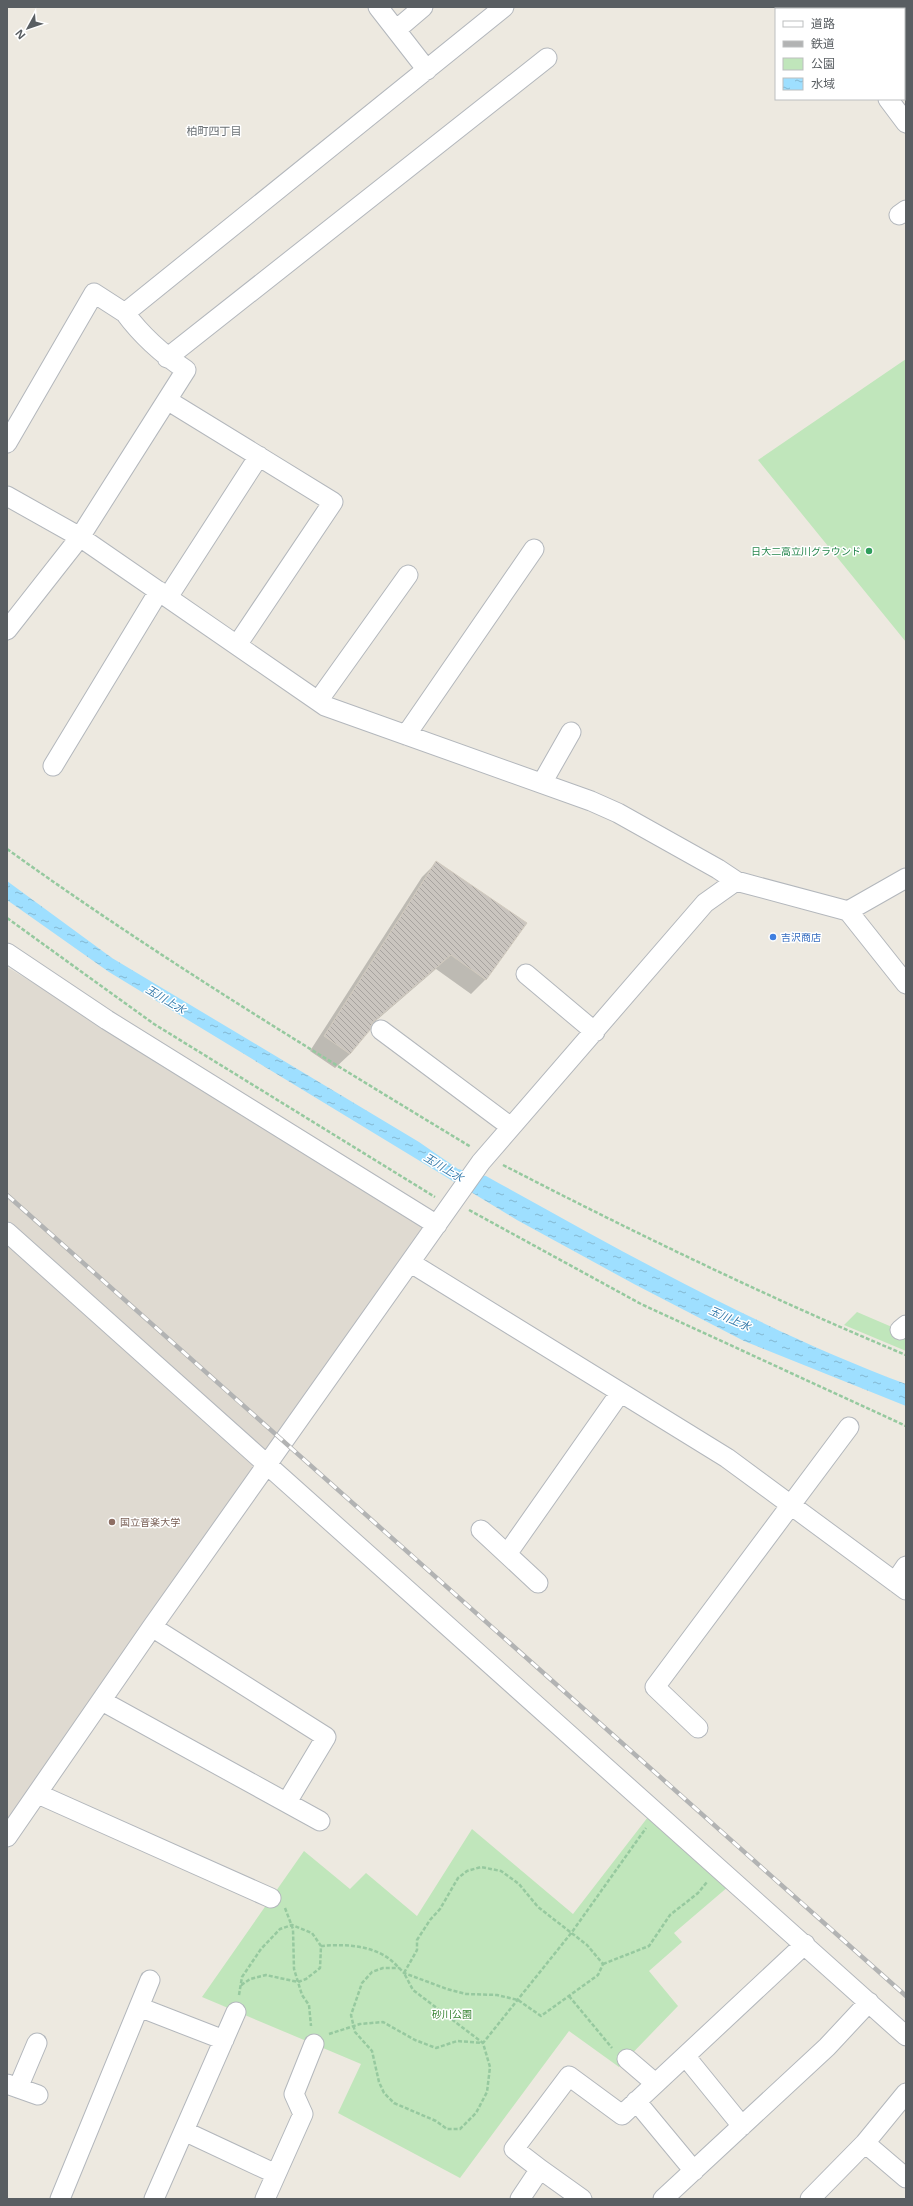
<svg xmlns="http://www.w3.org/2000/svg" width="913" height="2206" font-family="'Noto Sans','Noto Sans JP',sans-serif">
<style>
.education{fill:#dfdad1}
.park{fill:#c0e6bb}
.water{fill:url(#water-ripples)}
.shadow{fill:#0003}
.building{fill:url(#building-back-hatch);stroke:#d1cabe}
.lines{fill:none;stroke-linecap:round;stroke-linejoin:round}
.minor-casing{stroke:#b3b7bc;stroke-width:21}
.path{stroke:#96c99f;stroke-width:2.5;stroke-dasharray:4 2;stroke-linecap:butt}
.minor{stroke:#fff;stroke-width:19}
.rail-casing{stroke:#b2b3b3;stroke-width:4.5}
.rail{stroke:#fff;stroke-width:3;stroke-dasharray:9;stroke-linecap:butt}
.leisure-dot{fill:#2e9e5b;stroke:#fff;stroke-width:1.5}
.shop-dot{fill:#3f7fe0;stroke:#fff;stroke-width:1.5}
.education-dot{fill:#8d6e63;stroke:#fff;stroke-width:1.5}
.labels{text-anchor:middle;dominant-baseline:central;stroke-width:3;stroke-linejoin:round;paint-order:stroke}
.leisure-label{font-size:10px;fill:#27864d;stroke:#fff;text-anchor:end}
.shop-label{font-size:10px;fill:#366cbe;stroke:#fff;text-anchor:start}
.education-label{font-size:10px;fill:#785e54;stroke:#fff;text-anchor:start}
.park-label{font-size:10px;fill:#358230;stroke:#fff}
.neighbourhood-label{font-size:11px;fill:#6a7074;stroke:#fff}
.water-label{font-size:11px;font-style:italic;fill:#367bab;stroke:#fff}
</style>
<defs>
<pattern id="water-ripples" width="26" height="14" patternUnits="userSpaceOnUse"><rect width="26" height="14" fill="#9edfff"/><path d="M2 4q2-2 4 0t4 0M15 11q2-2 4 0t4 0" fill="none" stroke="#84b8d2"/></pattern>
<pattern id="building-back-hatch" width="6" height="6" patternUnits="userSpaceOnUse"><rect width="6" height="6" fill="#cac5bf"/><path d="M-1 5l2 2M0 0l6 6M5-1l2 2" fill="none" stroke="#a7a39f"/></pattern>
</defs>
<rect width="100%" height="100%" fill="#ede9e0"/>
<path class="education" d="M7,967L428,1221L7,1822Z"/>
<path class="park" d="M906,359V642L758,460Z
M857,1312L906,1333V1351L844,1325Z
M648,1817L729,1886L674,1933L682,1942L649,1971L678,2006L619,2067L569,2031L460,2178L338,2113L361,2064L202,1997L304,1851L350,1889L366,1873L417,1916L472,1829L573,1914Z"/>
<path class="water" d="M7,881L112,958L419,1142L458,1169L486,1176C621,1251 761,1330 906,1384V1406L744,1341L634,1284L517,1220L109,972L7,900Z"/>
<path class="shadow" d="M437,862L525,923L485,980L471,994L436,969L371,1025L350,1054L335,1068L310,1051L422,877Z"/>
<path class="building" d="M436,861L527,923L486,980L451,955L372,1023L370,1030L350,1054L324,1036Z"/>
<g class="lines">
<g class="minor-casing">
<path id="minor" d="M378,7L427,70
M817,7L818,9
M396,30L423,7
M888,99L906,123
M899,215L906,210
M167,358L547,58
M167,400L333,502L237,645
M7,443L94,293L125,313
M7,496L80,537L325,706L591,801L618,813L718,869L736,881L848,911L906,984
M168,597L259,456
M7,630L80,537L186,370C162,354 142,336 125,313L504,7
M318,701L408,575
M406,735L534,549
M53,766L159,591
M542,783L571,732
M848,911L906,878
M7,953L107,1020L437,1225
M526,974L595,1032
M381,1030L511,1127
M7,1232L906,2036
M411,1263L727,1458L906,1590
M900,1330L906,1325
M481,1530L538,1583
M507,1554L620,1393
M895,1582L906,1566
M152,1627L326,1737L287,1802
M102,1701L320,1821
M698,1728L655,1687L849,1427
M38,1794L271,1898
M7,1837L152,1627L481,1162L705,903L736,881
M139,2007L224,2040
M686,2057L742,2126
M627,2059L655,2083
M7,2084L38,2095
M18,2088L37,2043
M906,2093L865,2143L906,2178
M636,2101L694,2171
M184,2131L276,2174
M540,2169L582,2199
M60,2199L150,1980
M154,2199L236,2012
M265,2199L303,2114L294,2094L314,2044
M520,2199L540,2169L514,2149L569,2076L622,2115L805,1944
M663,2199L827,2047L869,2002
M810,2199L865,2143"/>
</g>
<path class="path" d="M7,849C156,956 314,1052 471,1147
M7,918L154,1024L435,1197
M503,1165C635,1233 769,1298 906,1355
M469,1210L641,1304L906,1426
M285,1908L293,1929L294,1969L302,1995L309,2005L311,2026
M321,1946C342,1944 367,1945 385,1956C392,1960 398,1967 404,1973L447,1989L466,1994L497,1995L518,2000L541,2016L598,1975L603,1964L587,1945L538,1907L519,1884L501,1871L481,1867L467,1871L458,1878L440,1909L430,1920L417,1940V1950L404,1973L413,1990L483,2043L490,2067L487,2092L476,2113L460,2129H447L436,2121L394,2103L384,2093L379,2082L372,2051L355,2032L351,2015L362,1983L372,1972L383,1968H399
M603,1964L649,1946L670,1915L698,1893L707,1882
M239,1995L242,1977L261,1949L280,1929L292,1925L312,1933L321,1946L320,1968L306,1979L298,1982L266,1975L250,1979L240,1986
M569,1996L612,2048
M329,2034L360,2024L383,2022L415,2040L436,2048L457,2041L483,2043L572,1932L646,1828"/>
<use href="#minor" class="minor"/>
<g class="rail-casing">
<path id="rail" d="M7,1195L906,1996"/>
</g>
<use href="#rail" class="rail"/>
</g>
<circle class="leisure-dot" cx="869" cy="551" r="4"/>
<circle class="shop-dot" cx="773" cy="937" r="4"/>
<circle class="education-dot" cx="112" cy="1522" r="4"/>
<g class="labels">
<g class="leisure-label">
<text x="861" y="551">日大二高立川グラウンド</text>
</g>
<g class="shop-label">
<text x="781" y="937">吉沢商店</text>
</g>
<g class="education-label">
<text x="120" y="1522">国立音楽大学</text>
</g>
<g class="park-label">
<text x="452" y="2014">砂川公園</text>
</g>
<g class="neighbourhood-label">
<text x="214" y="130">柏町四丁目</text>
</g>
<g class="water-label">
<text transform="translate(166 999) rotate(31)">玉川上水</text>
<text transform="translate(444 1167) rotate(31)">玉川上水</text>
<text transform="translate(730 1318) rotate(24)">玉川上水</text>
</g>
</g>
<rect width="913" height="2206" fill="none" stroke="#595e62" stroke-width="16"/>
<rect x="775" y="8" width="130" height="92" fill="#ffffff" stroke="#bdbfc0"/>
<rect x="783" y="21" width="20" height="6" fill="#ffffff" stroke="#bdbfc0"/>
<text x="811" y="28" font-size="12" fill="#595e62">道路</text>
<rect x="783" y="41" width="20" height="6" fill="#b2b3b3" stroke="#bdbfc0"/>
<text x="811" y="48" font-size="12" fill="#595e62">鉄道</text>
<rect x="783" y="58" width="20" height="12" fill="#c0e6bb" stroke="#bdbfc0"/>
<text x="811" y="68" font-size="12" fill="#595e62">公園</text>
<rect x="783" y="78" width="20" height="12" fill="url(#water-ripples)" stroke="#bdbfc0"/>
<text x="811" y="88" font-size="12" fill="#595e62">水域</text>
<g transform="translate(28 28) rotate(230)" stroke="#ffffff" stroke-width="3" paint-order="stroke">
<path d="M0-3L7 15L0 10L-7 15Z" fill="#595e62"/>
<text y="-6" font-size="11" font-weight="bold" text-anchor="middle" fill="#595e62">N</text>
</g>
</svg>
